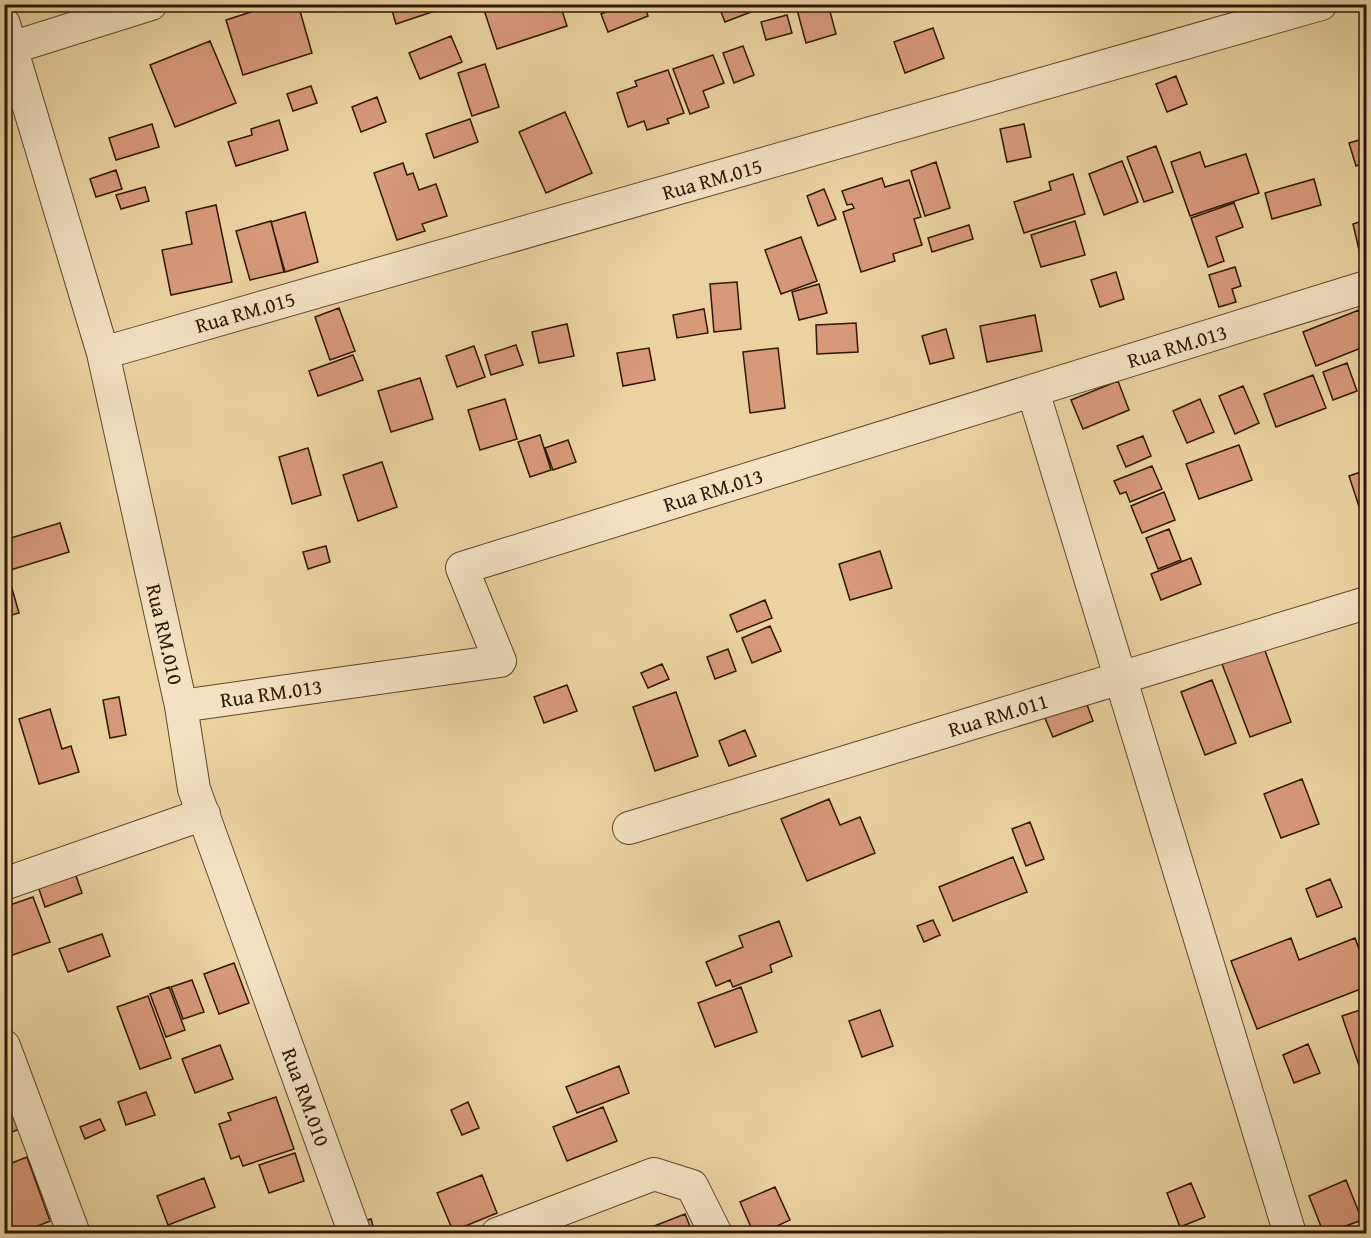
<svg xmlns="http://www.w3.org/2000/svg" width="1371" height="1238" font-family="'Gentium Book Plus',serif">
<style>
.building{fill:#d8997b;stroke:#2f1707;stroke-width:1.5}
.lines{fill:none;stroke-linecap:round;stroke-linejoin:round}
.minor-casing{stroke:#5e462e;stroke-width:34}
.minor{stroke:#f2e2c2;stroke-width:32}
.labels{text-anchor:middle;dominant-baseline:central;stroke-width:4.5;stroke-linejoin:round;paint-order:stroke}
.street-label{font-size:21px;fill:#2f1707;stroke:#f2e2c2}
</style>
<rect width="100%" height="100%" fill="#ebd3a1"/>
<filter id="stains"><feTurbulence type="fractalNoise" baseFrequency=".00333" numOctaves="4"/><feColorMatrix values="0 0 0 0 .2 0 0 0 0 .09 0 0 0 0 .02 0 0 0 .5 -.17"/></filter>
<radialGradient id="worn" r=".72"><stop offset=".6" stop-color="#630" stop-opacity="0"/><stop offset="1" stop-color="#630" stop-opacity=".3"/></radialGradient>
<path class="building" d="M276,4H298L312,53L243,75L226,20Z
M390,4H456L396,24Z
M482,4H560L567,26L497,49Z
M625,4H644L648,16L608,32L601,14Z
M718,4H753L756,10L725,22Z
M800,4H828L836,34L806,43L796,6Z
M787,15L792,33L766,40L761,22Z
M933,28L944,58L905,73L894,42Z
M451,36L462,62L420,79L409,53Z
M210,41L236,103L175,127L150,65Z
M743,46L754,75L734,83L723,53Z
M713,55L724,83L703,91L709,107L690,114L673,69Z
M485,64L499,107L472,116L458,73Z
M668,70L684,113L667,119L669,123L647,130L644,121L628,127L617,93L637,86L635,81Z
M1176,76L1187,104L1167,112L1156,84Z
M311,86L317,103L293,111L287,94Z
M377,97L386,122L361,132L352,107Z
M565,112L592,173L546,193L519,132Z
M470,119L478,142L434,158L426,134Z
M279,120L288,150L236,166L228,142L252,135L251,129Z
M152,124L159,147L116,160L109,138Z
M1024,124L1031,157L1007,162L1000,129Z
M1366,138V162L1356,166L1349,143Z
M1156,146L1173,192L1144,202L1127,157Z
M1200,152L1205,167L1246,154L1259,193L1190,216L1171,162Z
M1122,161L1138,202L1104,215L1089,174Z
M936,162L950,208L925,216L911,171Z
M403,163L407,175L413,173L419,190L436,184L447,216L422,224L425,231L397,240L374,173Z
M116,170L122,189L96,197L90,179Z
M1073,174L1085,214L1024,233L1014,202L1051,190L1049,182Z
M882,178L885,187L909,180L921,217L914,219L922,245L893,254L895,261L861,272L843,212L854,208L852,204L847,205L842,191Z
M1314,179L1321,205L1272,219L1265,193Z
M145,187L149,201L121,209L116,195Z
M824,189L836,219L818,226L807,196Z
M1234,203L1243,227L1216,237L1224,261L1208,267L1191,218Z
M216,205L232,282L171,295L162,250L192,244L186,212Z
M305,212L318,262L285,272L271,222Z
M1366,220V252L1360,254L1353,224Z
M271,221L284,272L250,280L236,231Z
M1075,221L1085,255L1041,267L1031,235Z
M969,225L973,239L932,252L928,238Z
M801,237L817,281L781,294L765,250Z
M1235,267L1241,286L1232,289L1236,302L1219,307L1209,275Z
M1116,272L1124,299L1100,307L1091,280Z
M737,282L741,329L714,332L710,284Z
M819,284L827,313L799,320L792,292Z
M339,308L355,351L330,360L315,317Z
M704,309L708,333L677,338L673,315Z
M1359,310L1366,330V346L1316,366L1303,332Z
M1035,315L1042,351L987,362L980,326Z
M856,323L858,352L817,354L816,325Z
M567,324L574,356L539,363L532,332Z
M946,329L954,358L930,364L922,336Z
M516,345L523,365L491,375L485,355Z
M474,346L485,377L457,387L446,356Z
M649,348L655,380L623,386L617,353Z
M778,348L785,408L750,413L743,352Z
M353,355L363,380L318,396L309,371Z
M1347,363L1357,391L1333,400L1323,372Z
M1313,375L1326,408L1276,427L1264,394Z
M420,378L433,419L391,432L378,391Z
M1118,381L1129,410L1083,429L1071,400Z
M1243,386L1259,423L1235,434L1219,396Z
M505,399L517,439L480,450L468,410Z
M1200,399L1214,432L1187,443L1173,411Z
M540,435L551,470L530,477L518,442Z
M1143,436L1151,456L1126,467L1117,446Z
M568,440L576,462L553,470L545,448Z
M1239,445L1252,480L1199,499L1186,464Z
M308,448L321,495L292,504L279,457Z
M382,462L397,507L358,521L343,475Z
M1152,466L1162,489L1130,502L1126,492L1120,494L1114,481Z
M1366,470V528L1349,476Z
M1164,492L1175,520L1142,533L1131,506Z
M60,523L69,552L7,571L19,613L4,617V540Z
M1169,529L1181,560L1158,569L1146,538Z
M326,546L330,562L308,569L303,552Z
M880,551L892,588L850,600L839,564Z
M1191,558L1201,584L1161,600L1151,574Z
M765,600L772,618L737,632L730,615Z
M770,626L781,651L752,663L742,638Z
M1264,648L1291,722L1250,737L1222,664Z
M728,649L736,671L715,679L707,657Z
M662,664L669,679L648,688L641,673Z
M1212,680L1236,743L1205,755L1181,692Z
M567,685L577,711L544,723L534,697Z
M676,692L698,756L655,771L633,707Z
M119,697L126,735L110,738L103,700Z
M1085,699L1093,721L1053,737L1044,716Z
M50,709L62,749L71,746L79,772L39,784L19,719Z
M745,730L756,756L729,766L719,741Z
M1302,779L1319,824L1281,838L1264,794Z
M829,799L840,825L860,817L875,853L807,881L781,819Z
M1030,822L1044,859L1026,866L1012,829Z
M1013,857L1027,892L953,921L939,887Z
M75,873L82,893L45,907L38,886Z
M1330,879L1342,907L1317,917L1306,889Z
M33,897L50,942L4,958V907Z
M933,920L940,935L924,942L917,926Z
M779,921L792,956L770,965L772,972L733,987L730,980L716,986L706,962L743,947L739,936Z
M102,934L110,956L68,972L59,949Z
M1291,938L1299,960L1355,938L1366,968V987L1257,1029L1231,961Z
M234,963L249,1003L219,1014L204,974Z
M192,980L204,1012L183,1019L171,987Z
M169,987L185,1030L166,1037L150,994Z
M741,987L757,1032L715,1047L698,1003Z
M148,996L171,1058L140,1069L117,1007Z
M1366,1008V1079L1364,1080L1342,1016Z
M880,1010L893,1046L862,1057L849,1021Z
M1308,1044L1320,1073L1294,1083L1283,1055Z
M220,1045L233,1079L195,1093L182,1059Z
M619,1066L629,1093L577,1113L566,1087Z
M4,1073L25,1127L4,1135Z
M146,1092L155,1115L126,1125L118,1102Z
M276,1097L294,1149L243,1166L239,1156L231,1159L219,1124L231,1120L228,1113Z
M468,1102L479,1128L462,1135L451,1110Z
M603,1107L617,1141L567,1161L553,1127Z
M100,1119L105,1130L85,1139L80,1127Z
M295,1153L304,1181L269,1193L259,1165Z
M27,1157L50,1221L18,1234H4V1166Z
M482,1175L497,1213L453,1231L437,1193Z
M204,1178L215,1207L168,1225L157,1196Z
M1346,1180L1362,1220L1324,1234L1309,1196Z
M1191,1183L1205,1217L1180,1227L1167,1193Z
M775,1187L790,1220L760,1234H754L740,1202Z
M685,1214L693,1234H645L644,1230Z
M371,1219L375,1234H363L360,1222Z
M60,1225L63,1234H37Z"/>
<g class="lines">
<g class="minor-casing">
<path id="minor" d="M4,24L103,353L181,706L194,789L355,1234
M11,48L151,4
M103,353L1321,4
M1033,391L1290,1234
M181,706L500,661L462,568L1366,287
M629,828L1366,603
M4,884L204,814
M4,1046L74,1234
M497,1234L654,1174L692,1186L716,1234"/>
</g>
<use href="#minor" class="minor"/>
</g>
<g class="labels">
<g class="street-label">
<text transform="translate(712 179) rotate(-16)">Rua RM.015</text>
<text transform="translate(245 312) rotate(-16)">Rua RM.015</text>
<text transform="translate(1177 346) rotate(-17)">Rua RM.013</text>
<text transform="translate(713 490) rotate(-17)">Rua RM.013</text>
<text transform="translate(165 634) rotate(77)">Rua RM.010</text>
<text transform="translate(271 693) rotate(-8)">Rua RM.013</text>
<text transform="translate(998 715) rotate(-17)">Rua RM.011</text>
<text transform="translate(306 1097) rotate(70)">Rua RM.010</text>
</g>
</g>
<rect width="1371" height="1238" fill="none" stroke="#ebd3a1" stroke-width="24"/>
<rect x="6" y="6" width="1359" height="1226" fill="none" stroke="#2f1707" stroke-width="3"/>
<rect x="12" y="12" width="1347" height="1214" fill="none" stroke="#2f1707" stroke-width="1.5"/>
<rect width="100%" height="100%" filter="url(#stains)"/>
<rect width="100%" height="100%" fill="url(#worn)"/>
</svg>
